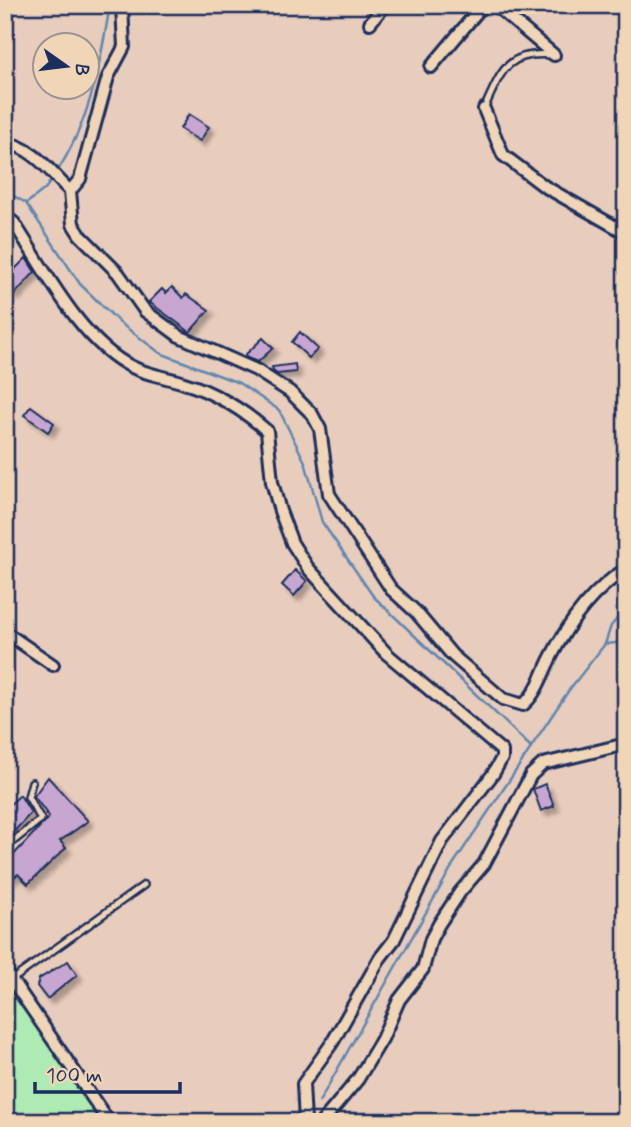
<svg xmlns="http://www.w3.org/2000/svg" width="631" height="1127" font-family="Mynerve,sans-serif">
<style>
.green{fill:#adebb2;stroke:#648d88;stroke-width:2}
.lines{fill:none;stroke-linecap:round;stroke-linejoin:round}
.stream{stroke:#5f87b2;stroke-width:2.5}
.building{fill:#c7a6d1;stroke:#1b2f5e;stroke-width:2;filter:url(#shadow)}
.service-casing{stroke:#1b2f5e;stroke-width:10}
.minor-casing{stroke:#1b2f5e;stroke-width:16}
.service{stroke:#f0d5b7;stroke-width:5}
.minor{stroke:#f0d5b7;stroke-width:10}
</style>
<defs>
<filter id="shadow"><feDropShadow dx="5" dy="5" stdDeviation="2" flood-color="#0004"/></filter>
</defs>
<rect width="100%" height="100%" fill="#e8ccbc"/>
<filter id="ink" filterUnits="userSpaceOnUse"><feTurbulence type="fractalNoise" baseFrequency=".0143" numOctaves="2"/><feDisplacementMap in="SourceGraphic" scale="14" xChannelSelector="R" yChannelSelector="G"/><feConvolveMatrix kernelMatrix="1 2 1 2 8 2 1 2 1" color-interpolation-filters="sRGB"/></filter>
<g filter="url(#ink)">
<path class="green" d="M16,991L103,1122H5V1000Z"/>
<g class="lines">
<path class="stream" d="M56,173C90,122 100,65 110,5
M5,191L26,203L80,284L120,323L160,353L239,383L279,410L305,462L322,522L373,596L531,747L569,690L605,644L611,626L626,608
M27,203L45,189L52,179
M605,644L626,642
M319,1102L454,863L531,748"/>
</g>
<path class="building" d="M189,114L209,127L200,141L180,129Z
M26,258L35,272L14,295L5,287V279Z
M172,287L183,298L186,294L209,310L190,332L149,302L162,289L166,293Z
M300,332L318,349L309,358L292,342Z
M263,338L273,348L258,362L248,358L245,355Z
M295,364L296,372L277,374L273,371L272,367Z
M31,406L54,423L48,432L24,415Z
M295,570L307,581L294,596L282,585Z
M48,777L88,821L60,841L66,848L28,884L18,874L13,878L5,876L10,868L7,862L49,817L34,796Z
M545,784L554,806L541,811L533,789Z
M20,795L31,813L9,837L5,832V809Z
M68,961L77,975L47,999L37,986L39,979Z"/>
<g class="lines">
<g class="service-casing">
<path id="service" d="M484,109C501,72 506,51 551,55
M5,848L41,819L28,797L32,782
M13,979L144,885"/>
</g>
<g class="minor-casing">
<path id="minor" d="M122,5L124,47L108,77L80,179L70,191L73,224L80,235L118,273L145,311L179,336L256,370L290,392L312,414L320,429L329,494L391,589L416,612L452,655L503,699L523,705C537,693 542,675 550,659C568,623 591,591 626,569
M495,5L554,55
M370,23L385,5
M431,67L483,5
M484,109L503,155L544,186L626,233
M5,143C33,146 52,174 70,191
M5,216L14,223C44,269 81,342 132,367C148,375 167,377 184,383C212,391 245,411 267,431L272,482L280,511L292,543L308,568L387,654L502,751V758L493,774L442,841L394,940L380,958L332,1043L303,1084L305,1122
M5,632L53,665
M5,970L109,1122
M322,1122L358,1079L382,1039L399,1000L423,969L431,939L439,924L460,892L484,864L531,775L543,764L626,744"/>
</g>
<use href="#service" class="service"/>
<use href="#minor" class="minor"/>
</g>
</g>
<rect width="631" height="1127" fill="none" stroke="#f0d5b7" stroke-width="28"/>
<rect x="14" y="14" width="603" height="1099" fill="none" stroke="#1b2f5e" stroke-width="2.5" filter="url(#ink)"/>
<g transform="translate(66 66) rotate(104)"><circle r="33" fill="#f0d5b7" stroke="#9b9393" stroke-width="2"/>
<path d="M0-5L12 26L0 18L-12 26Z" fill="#1b2f5e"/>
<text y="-10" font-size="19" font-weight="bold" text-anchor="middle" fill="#1b2f5e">B</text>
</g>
<path d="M35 1082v10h145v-10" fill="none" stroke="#1b2f5e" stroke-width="3.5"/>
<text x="46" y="1082" font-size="21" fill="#1b2f5e" stroke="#f0d5b7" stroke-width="5" paint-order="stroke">100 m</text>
</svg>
